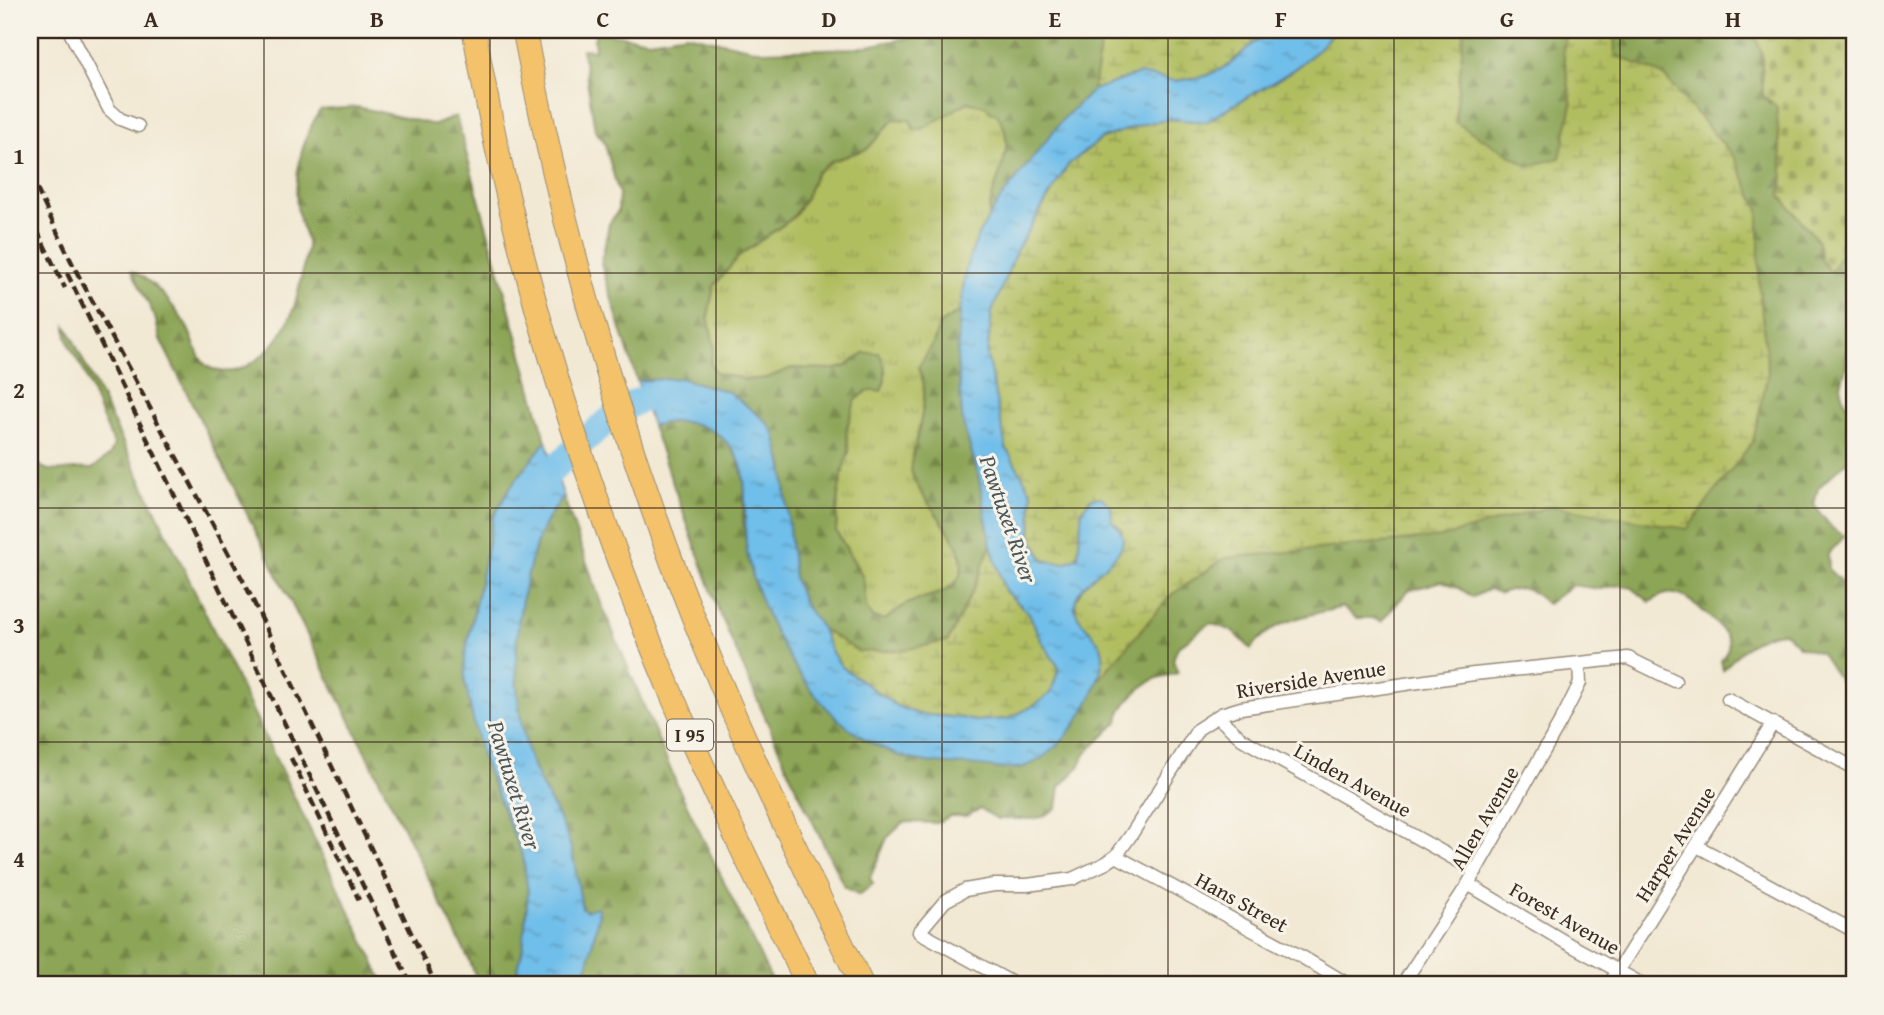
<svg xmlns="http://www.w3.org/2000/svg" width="1884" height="1015" font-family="'Gentium Book Plus',serif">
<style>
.grass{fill:url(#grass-tufts);stroke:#76743f;stroke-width:2}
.forest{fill:url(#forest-firs);stroke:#64683a;stroke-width:2}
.wetland{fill:url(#wetland-marsh);stroke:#76743f;stroke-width:2}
.cemetery{fill:url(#cemetery-stones);stroke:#76743f;stroke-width:2}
.water{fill:url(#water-ripples);stroke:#567484;stroke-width:2}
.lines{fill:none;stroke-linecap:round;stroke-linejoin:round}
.river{stroke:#70beea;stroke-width:26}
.street-casing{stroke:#968a79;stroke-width:15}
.highway-casing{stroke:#968a79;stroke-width:25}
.street{stroke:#fff;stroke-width:12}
.highway{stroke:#f3c26a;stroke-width:23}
.rail{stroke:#3b2a1e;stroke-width:4.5;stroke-dasharray:10 5;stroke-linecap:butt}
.grid{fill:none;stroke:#3b2a1e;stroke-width:2;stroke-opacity:0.55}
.labels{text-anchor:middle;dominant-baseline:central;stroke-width:6;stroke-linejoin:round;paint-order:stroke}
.shield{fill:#f7f3e8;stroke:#73665b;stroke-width:2}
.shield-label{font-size:19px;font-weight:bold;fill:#3b2a1e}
.street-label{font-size:21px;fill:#3b2a1e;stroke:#f7f3e8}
.water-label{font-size:23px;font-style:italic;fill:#4b565b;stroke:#f7f3e8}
.neatline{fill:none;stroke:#3b2a1e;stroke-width:2.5}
.grid-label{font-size:23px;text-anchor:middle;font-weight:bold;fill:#3b2a1e}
</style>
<defs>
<pattern id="grass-tufts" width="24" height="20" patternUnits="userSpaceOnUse" patternTransform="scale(1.75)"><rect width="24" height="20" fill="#b1be60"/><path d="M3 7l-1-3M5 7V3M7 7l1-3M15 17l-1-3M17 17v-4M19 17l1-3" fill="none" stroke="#919b4f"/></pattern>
<pattern id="forest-firs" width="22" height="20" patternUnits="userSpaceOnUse" patternTransform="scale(1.75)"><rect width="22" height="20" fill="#8ca556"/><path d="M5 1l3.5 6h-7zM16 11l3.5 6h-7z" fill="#748747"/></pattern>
<pattern id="wetland-marsh" width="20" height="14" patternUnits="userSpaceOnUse" patternTransform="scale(1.75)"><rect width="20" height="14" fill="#b1be60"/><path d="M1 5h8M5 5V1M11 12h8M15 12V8" fill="none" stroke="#919b4f"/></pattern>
<pattern id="cemetery-stones" width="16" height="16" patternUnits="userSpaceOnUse" patternTransform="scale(1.75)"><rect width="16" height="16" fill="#b1be60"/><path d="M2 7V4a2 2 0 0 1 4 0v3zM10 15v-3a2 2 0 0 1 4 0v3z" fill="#919b4f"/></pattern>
<pattern id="water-ripples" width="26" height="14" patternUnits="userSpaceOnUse" patternTransform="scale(1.75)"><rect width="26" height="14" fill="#70beea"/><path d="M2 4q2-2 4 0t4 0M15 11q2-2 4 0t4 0" fill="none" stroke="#5d9bbd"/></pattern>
</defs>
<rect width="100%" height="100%" fill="#f7f3e8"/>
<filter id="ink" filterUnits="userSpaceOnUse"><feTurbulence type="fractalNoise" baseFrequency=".0143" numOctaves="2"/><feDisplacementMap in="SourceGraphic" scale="14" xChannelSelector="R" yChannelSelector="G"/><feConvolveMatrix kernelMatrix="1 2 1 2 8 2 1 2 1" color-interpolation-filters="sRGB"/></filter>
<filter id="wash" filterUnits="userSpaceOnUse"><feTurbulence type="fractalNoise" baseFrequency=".00686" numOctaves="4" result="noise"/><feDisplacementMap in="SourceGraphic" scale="28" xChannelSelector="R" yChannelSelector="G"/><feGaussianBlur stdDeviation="1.57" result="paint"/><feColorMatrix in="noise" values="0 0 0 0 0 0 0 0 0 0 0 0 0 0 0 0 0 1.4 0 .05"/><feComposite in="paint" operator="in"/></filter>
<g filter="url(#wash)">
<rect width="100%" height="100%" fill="#f2e9d4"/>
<path class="grass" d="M967,102L986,106L997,114L1006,127L1007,142L1005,159L989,208V218L979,233L966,268L960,311L940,324L933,344L918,368C931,392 920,421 915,447C914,453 910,462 911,468C915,503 982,548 956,582C945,595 922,597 907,604C899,608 892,615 885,620L872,618L866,607L863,577L836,531L838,496L843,469L849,451L846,431L855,401L867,391L881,390L885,381L864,353L847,366L836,369H791L767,378L747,380L715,373L710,363L714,346L708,316L714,286L740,255L793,218L805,199L816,173L832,161L867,149L894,119L910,120L922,129Z"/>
<path class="forest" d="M947,30H1103L1093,90L1064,118L1000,200L989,218C989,181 1022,150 997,114L990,112L986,106L968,102L922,129L914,130L910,120L894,119L867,149L832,161L816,173L805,199L792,218L740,255L714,286L708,316L714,346L710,363L716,373L747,380L767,378L791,368L836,369L847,366L864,353H879C887,366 887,377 881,391H867L855,401L846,430L849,451L843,469L838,496L836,531L863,577L866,607L872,617L885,620C892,615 899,608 907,604C922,597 945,595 956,582C982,548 915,503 911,468C910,462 914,453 915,447C920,421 931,392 918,368L933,344L940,324L960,311L957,360L963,424L978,473L991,545L974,588L948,641L904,650L859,652L822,629L803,602L794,578L783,467L775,434L767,422L729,392L679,378L637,381L601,264L609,224L618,211L619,194L604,141L595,130L582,49L595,50L594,40L596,32L650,40L686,34L763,51L857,48Z
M1464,30H1566L1563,50L1572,105L1560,159L1528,166L1455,122Z
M1614,30H1753L1762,54L1761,79L1769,102L1777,107C1776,137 1786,167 1781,196L1818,241L1819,256L1851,219L1854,210V344L1846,356C1849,384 1829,380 1852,412C1849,419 1846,451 1849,459L1818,488L1814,505L1832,528L1845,536L1828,554L1829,570L1854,594V691L1844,687L1821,653L1800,647L1784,632C1756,634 1741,650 1723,670L1721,660C1725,654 1730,649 1728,641C1724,627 1689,596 1675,594C1665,592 1659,597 1650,602L1631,587L1619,585L1600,589L1572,585L1547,604C1527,587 1526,584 1500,593L1489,589L1473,597L1459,588L1442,581L1408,591L1381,622L1373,618H1356L1342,607C1309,616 1272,619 1251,649L1233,631L1210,623L1178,647L1173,660L1178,673C1171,675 1162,676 1155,679C1141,686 1118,706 1118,722L1085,754L1079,767L1060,787L1057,808L1042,817L1031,819H998L980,809L966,816H950L937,823L904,822L887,838L870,878L873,884L859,895L844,886L793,781L719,612L652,426L669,420L683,421L710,428L726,441L739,460L745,486L743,519L747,552L756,588L779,640L812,690L839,719L865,740L898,755L1005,769L1025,766L1076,724L1098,680L1171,595L1225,558L1441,537L1552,506L1687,529L1753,441L1768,372L1759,287V210L1734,157L1663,75L1615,55Z
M358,107L435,125L456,116L546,441L510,488L493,518L465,656L481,755L523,857L528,892L523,948L515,980L510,985H479L470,962L160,339L155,317L132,271C154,281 174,306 187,327C194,339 197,361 210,368C246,384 283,340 293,310C298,297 300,282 303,269C304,261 308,250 307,242C306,234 300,225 299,217C296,206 296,191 297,180C299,154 307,131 320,110Z
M66,326L70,333L385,985H30V455C33,458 38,464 42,467C54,475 76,466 92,469L110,455L114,444C102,420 94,397 84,372C76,352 66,350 66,326Z
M564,498L601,603L677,785L774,985H579L587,969L599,913L586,911L582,908C578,888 576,865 570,845C560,813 537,785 528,753C512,692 512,633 528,573C535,546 543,517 564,498Z"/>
<path class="wetland" d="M1103,30H1268L1229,65L1206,76L1175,81L1139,74L1093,90Z
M1334,30H1464L1455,122L1528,166L1560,158L1572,105L1563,50L1566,30H1614L1615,55L1663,75L1734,157L1759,210V287L1768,372L1753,441L1687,529L1552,506L1441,537L1225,558L1171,595L1098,680L1103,655L1101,646L1076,614L1075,602L1084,585L1118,553L1122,529L1112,521L1082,509L1078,557L1065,563L1044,561L1031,536L1032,493L1006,448L987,356L992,312L1017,249L1068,165L1102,138L1144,124L1170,119L1207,122C1249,92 1304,74 1334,30Z
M991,545L1005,591L1029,613L1041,640L1059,668L1051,693L1035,705L1008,719L975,721L962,718L918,714L897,706L842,667L831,651L822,629L859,652L904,650L948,641L974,588Z"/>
<path class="cemetery" d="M1753,30H1854V210L1843,250L1831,272L1821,261L1818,241L1781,196C1787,167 1776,137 1777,107L1763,95L1762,54Z"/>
<path class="water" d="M1268,30H1334C1304,74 1249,92 1207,122L1170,119L1144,124L1102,138L1068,165L1017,249L992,312L987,356L1006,448L1032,493L1031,536L1044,561L1065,563L1078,557L1082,509L1092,498L1101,497L1111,506L1112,521C1150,552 1079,573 1075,603C1073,625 1105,636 1103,658C1098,698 1064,752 1026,766C1008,773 987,765 968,765C941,764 915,763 890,752C883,748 874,745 867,740C808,707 759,617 747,552C742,525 750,481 738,458C721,426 685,415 652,426L637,381L679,378L729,392L767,422L775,434L783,467L794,578L803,602L822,629L831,651L842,667L897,706L918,714L962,718L975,721L1008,719L1035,705L1051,693L1059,668L1041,640L1029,613L1005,591L991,545L978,473L963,424L957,360L960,311L966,268L979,233L1000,200L1064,118L1093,90L1139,74L1175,81L1206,76L1229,65Z
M546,441L564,498C543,517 535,546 528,573C512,633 512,692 528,753C537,785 560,813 570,845C576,865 578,888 582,908L586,911L597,907L599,913L587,969L579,985H510L515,980L523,948L528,892L523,857L481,755L465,683V656L493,518L510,488Z"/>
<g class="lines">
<path class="river" d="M531,495L536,485C566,458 598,425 632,404C644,397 666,395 679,398"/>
</g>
</g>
<g filter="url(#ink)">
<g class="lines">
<g class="street-casing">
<path id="street" d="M69,30L109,109L120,119L138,126
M1728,699L1854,768
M1221,714V720L1242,739L1476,871
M1697,846L1854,931
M1116,856L1302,957L1349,985
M1468,884L1565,942L1644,985
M1016,985L919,932L945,901L965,890L994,885H1027L1072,879L1106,863L1116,856L1131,835L1198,729L1221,714L1241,708L1474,674L1628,658L1675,681
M1402,985L1468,884L1561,721L1580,683L1579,663
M1609,985L1773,723"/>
</g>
<g class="highway-casing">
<path id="highway" d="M474,30C513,259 583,484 673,698C714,795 762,890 808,985
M524,30C565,247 627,460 712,663C758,773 810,879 862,985"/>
</g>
<use href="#street" class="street"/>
<use href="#highway" class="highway"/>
<path class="rail" d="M30,175L74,267L246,586L436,985
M30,216L65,288
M67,273L411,985
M291,758L359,900"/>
</g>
</g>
<path class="grid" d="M264,30V985M490,30V985M716,30V985M942,30V985M1168,30V985M1394,30V985M1620,30V985M30,273H1854M30,508H1854M30,742H1854"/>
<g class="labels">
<rect class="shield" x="667" y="719.5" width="46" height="31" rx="5"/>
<g class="shield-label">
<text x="690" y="735">I 95</text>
</g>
<g class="street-label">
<text transform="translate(1311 679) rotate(-9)">Riverside Avenue</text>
<text transform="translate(1353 780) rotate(29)">Linden Avenue</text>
<text transform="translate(1484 818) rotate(-60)">Allen Avenue</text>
<text transform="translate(1675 844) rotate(-58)">Harper Avenue</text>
<text transform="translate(1242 902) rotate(29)">Hans Street</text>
<text transform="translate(1565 918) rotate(30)">Forest Avenue</text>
</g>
<g class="water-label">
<text transform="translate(1009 519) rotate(71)">Pawtuxet River</text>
<text transform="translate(515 785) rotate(73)">Pawtuxet River</text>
</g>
</g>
<rect width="1884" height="1015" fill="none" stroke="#f7f3e8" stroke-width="77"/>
<rect x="38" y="38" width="1808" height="938" class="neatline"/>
<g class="grid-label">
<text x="151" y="27">A</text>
<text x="377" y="27">B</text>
<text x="603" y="27">C</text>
<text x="829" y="27">D</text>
<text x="1055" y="27">E</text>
<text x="1281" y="27">F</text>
<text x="1507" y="27">G</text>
<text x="1733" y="27">H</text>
<text x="19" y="164">1</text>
<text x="19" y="398">2</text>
<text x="19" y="633">3</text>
<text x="19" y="867">4</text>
</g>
</svg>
